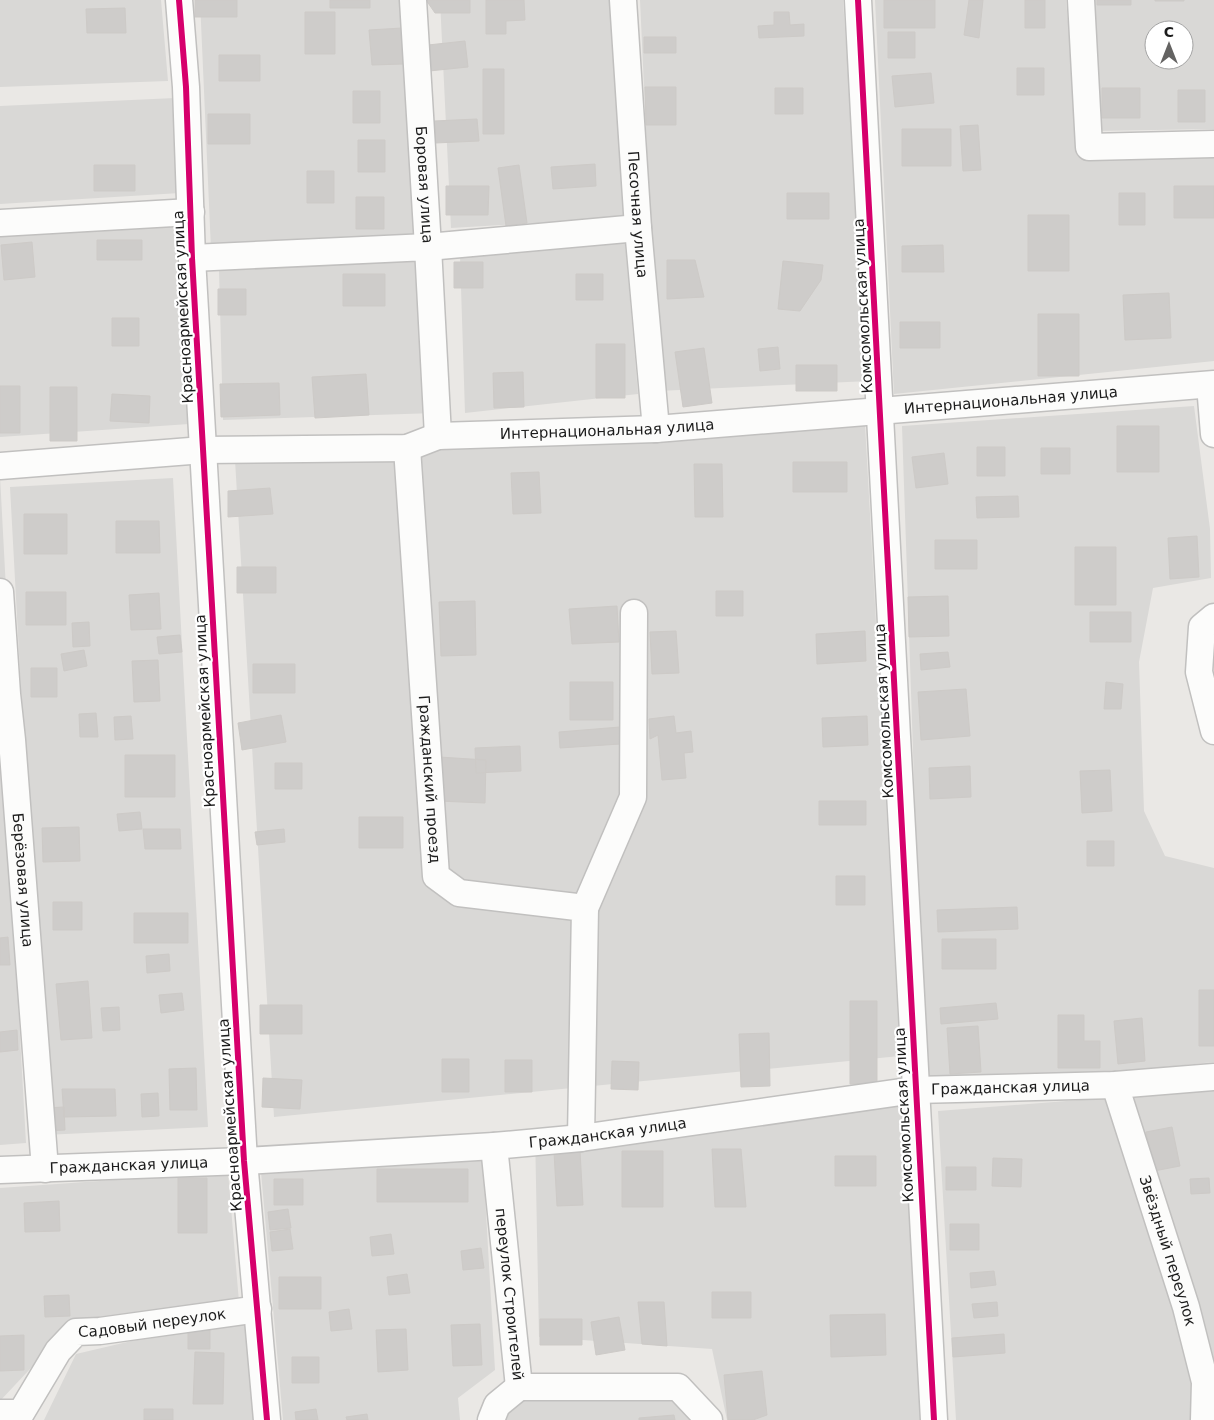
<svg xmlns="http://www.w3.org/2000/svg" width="1214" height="1420" font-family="'DejaVu Sans',sans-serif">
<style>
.residential{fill:#d9d8d6;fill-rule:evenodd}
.building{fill:#ceccca;stroke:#cdcac7}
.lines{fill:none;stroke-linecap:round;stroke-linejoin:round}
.minor-casing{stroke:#c1c0bf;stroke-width:29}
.minor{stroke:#fcfcfb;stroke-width:26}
.cycleway-casing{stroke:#fff;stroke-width:9}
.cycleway{stroke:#d6006c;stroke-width:6}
.labels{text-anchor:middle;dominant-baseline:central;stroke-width:4.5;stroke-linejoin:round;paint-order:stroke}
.street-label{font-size:15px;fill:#1c1c1c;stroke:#fff}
</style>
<rect width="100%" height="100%" fill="#eae8e5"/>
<path class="residential" d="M0,0H161L168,81L0,87Z
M200,0H419L432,234L211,250Z
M440,0H609L625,218L451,228Z
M640,0H843L869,381L658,391Z
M875,0H1066L1080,156H1214V361L894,394Z
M1093,0H1214V129L1095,131ZM1154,30H1184V60H1154Z
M175,98L180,193L0,204V106Z
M174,224L189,424L0,437V229Z
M625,241L638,394L465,413L460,256Z
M438,254L435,413L223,420L219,270Z
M1194,406L1210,529L1211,578L1153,588L1139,662L1144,811L1165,856L1214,868V1062L1116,1072L924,1076L902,426Z
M865,424L900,1056L274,1117L234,443Z
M0,476L10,665H0Z
M173,478L208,1127L45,1135L10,487Z
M0,699H1L26,1143L0,1145Z
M1214,1091V1420H956L938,1111L1168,1093Z
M904,1105L924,1420H727L712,1349L539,1337L535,1131Z
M483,1160L495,1370L458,1398L460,1420H283L261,1172Z
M228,1172L239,1302L74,1322L0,1401V1188Z
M250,1321L255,1420H44L76,1354L170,1332Z
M540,1394L679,1396L690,1420H504L506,1407Z"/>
<path class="building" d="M195,0H237V17H195Z
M330,0H370V8H330Z
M426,0H470V13H435Z
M486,0H524L525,20L506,21V34H486Z
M884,0H935V28H884Z
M969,0H983L979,38L964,35Z
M1025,0H1045V28H1025Z
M1097,0H1131V5H1097Z
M1155,0H1184V1H1155Z
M125,8L126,33H87L86,9Z
M305,12H335V54H305Z
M774,12H789L790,25L804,24V36L759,38L758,26L774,25Z
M402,28L403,64L372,65L369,30Z
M888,32H915V58H888Z
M644,37H676V53H644Z
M465,41L468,67L429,71L428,45Z
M219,55H260V81H219Z
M1017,68H1044V95H1017Z
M483,69H504V134H483Z
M931,73L934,103L895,107L892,76Z
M645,87H676V125H646Z
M775,88H803V114H775Z
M1102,88H1140V118H1102Z
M1178,90H1205V122H1178Z
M353,91H380V123H353Z
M208,114H250V144H208Z
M477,119L479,141L435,143L434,121Z
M978,125L981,170L963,171L960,126Z
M902,129H951V166H902Z
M358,140H385V172H358Z
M595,164L596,186L553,189L551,167Z
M94,165H135V191H94Z
M519,165L527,223L506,226L498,168Z
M307,171H334V203H307Z
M446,186H489L488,215H446Z
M1174,186H1214V218H1174Z
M787,193H829V219H787Z
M1119,193H1145V225H1119Z
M356,197H384V229H356Z
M1028,215H1069V271H1028Z
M97,240H142V260H97Z
M32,242L35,277L4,280L1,245Z
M943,245L944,272H902V246Z
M667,260H695L704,297L667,299Z
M783,261L823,265L821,280L800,311L778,309Z
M454,262H483V288H454Z
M343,274H385V306H343Z
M576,274H603V300H576Z
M218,289H246V315H218Z
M1169,293L1171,338L1125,340L1123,295Z
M1038,314H1079V376H1038Z
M112,318H139V346H112Z
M900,322H940V348H900Z
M596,344H625V398H596Z
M778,347L780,369L760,371L758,349Z
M704,348L712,403L683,407L675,352Z
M796,365H837V391H796Z
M523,372L524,407L494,408L493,373Z
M366,374L369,415L315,418L312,377Z
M279,383L280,415L221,417L220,384Z
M0,386H20V433H0Z
M50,387H77V441H50Z
M112,394L150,396L149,423L110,421Z
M1117,426H1159V472H1117Z
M977,447H1005V476H977Z
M1041,448H1070V474H1041Z
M944,453L948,484L916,488L912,457Z
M793,462H847V492H793Z
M694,464H722L723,517H695Z
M539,472L541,513L513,514L511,473Z
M270,488L273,514L228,517V491Z
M1018,496L1019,517L977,518L976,497Z
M24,514H67V554H24Z
M116,521H159L160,553H116Z
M1197,536L1199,577L1170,579L1168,538Z
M935,540H977V569H935Z
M1075,547H1116V605H1075Z
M237,567H276V593H237Z
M716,591H743V616H716Z
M26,592H66V625H26Z
M159,593L161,629L131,630L129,595Z
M948,596L949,636L909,637L908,597Z
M475,601L476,655L441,656L439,602Z
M617,606L619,642L572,644L569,609Z
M1090,612H1131V642H1090Z
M89,622L90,646L73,647L72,623Z
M676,631L679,673L652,674L650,632Z
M865,631L866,661L817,664L816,634Z
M180,635L182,652L159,654L157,637Z
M84,650L87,666L64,671L61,654Z
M948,652L950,667L921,670L920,654Z
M158,660L160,701L134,702L132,661Z
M253,664H295V693H253Z
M31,668H57V697H31Z
M570,682H613V720H570Z
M1106,682L1123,684L1121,709H1104Z
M966,689L970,736L921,740L918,692Z
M96,713L98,737H80L79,714Z
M281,715L286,742L242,750L238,723Z
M131,716L133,739L115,740L114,717Z
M674,716L676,733L691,731L693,752L684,753L686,778L662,780L658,735L650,739L649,719Z
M867,716L868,745L823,747L822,718Z
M620,727V744L560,748L559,732Z
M520,746L521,771L476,773L475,748Z
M125,755H175V797H125Z
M439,757L486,760L485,803L438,801Z
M275,763H302V789H275Z
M970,766L971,797L930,799L929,768Z
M1110,770L1112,811L1082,813L1080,771Z
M819,801H866V825H819Z
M140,812L142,829L119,831L117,814Z
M359,817H403V848H359Z
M79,827L80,861L43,862L42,828Z
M143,829H180L181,849H145Z
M284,829L285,842L257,845L255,832Z
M1087,841H1114V866H1087Z
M836,876H865V905H836Z
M53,902H82V930H53Z
M1017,907L1018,929L938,932L937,910Z
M134,913H188V943H134Z
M8,937L10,965H0V938Z
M942,939H996V969H942Z
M169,954L170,971L147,973L146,956Z
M88,981L92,1038L61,1040L56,984Z
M1199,990H1214V1046H1199Z
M182,993L184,1010L161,1013L159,995Z
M850,1001H877V1084H850Z
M996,1003L998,1019L941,1024L940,1008Z
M260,1005H302V1034H260Z
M119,1007L120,1030L103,1031L101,1008Z
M1058,1015H1084V1041H1100V1068H1058Z
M1142,1018L1145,1061L1118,1064L1114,1021Z
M978,1026L981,1072L950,1074L947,1028Z
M17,1030L18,1050L0,1052V1032Z
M769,1033L770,1086L741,1087L739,1034Z
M442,1059H469V1092H442Z
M505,1060H532V1092H505Z
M612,1061L639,1062L638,1090L611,1089Z
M196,1068L197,1110H170L169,1069Z
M263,1078L302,1080L300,1109L262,1107Z
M62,1089H115L116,1116L64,1117Z
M158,1093L159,1116L142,1117L141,1094Z
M64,1107L65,1130L47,1131L46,1108Z
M1172,1127L1180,1166L1154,1171L1146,1132Z
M712,1149H741L746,1207H715Z
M580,1151L583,1205L557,1206L554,1152Z
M622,1151H663V1207H622Z
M835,1156H876V1186H835Z
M993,1158L1022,1159L1021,1187L992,1186Z
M946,1167H976V1190H946Z
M377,1169H468V1202H377Z
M178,1178H207V1233H178Z
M1209,1178L1210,1193L1191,1194L1190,1179Z
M274,1179H303V1205H274Z
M59,1201L60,1231L25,1232L24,1203Z
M288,1209L291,1228L270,1230L268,1212Z
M950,1224H979V1250H950Z
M290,1229L293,1249L272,1251L270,1232Z
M391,1234L394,1254L372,1256L370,1237Z
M481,1248L484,1268L463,1270L461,1251Z
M994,1271L996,1285L971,1288L970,1273Z
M407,1274L410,1293L389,1295L387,1277Z
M279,1277H321V1309H279Z
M712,1292H751V1318H712Z
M69,1295L70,1316L45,1317L44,1296Z
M638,1302H664L667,1346L642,1344Z
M997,1302L998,1316L974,1318L972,1304Z
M349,1309L352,1329L331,1331L329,1312Z
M885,1314L886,1355L831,1357L830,1315Z
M619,1317L625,1350L596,1355L591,1322Z
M540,1319H582V1345H540Z
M480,1324L482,1365L453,1366L451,1325Z
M406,1329L408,1370L378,1372L376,1330Z
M210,1330V1349H188V1331Z
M1004,1334L1005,1353L953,1357L952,1338Z
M24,1335V1370L0,1371V1336Z
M195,1352L224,1353L223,1404H193Z
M292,1357H319V1383H292Z
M762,1371L767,1415L753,1420H728L724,1375Z
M144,1409H173V1420H144Z
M316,1409L318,1420H296L295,1412Z
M367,1414L368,1420H347L346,1417Z
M674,1415L675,1420H639V1418Z"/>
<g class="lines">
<g class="minor-casing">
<g id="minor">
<path d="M179,0L186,87L192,258L244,1161L267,1420"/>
<path id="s1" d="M413,0L428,247L638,228"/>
<path id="s2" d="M623,0L638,228L656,429"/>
<path d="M858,0C885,473 906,947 934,1420"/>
<path d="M1081,0L1089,147L1214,144"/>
<path d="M0,223L191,212"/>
<path d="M192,258L428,247L438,436"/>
<path d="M1210,385L1214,434"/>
<path id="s3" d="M407,448L436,876L459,893L585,908L581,1138"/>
<path id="s4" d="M0,466L203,450L407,448L438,436L656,429L1214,384"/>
<path id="s5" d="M0,592L7,694L12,740L45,1169"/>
<path d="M1214,617L1202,627L1199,672L1214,731"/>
<path d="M585,908L633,797L634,613"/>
<path id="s6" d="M1115,1085L1186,1307L1205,1382L1204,1420"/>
<path id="s7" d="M494,1146L519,1387H678L709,1420"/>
<path id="s8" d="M0,1170L244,1161L494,1146L581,1138L915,1090L1115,1085L1214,1077"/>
<path id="s9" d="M0,1413H21L58,1351L76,1332L100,1331L258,1309"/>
<path d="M491,1420L497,1405L519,1387"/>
</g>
</g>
<use href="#minor" class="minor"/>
<g class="cycleway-casing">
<path id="cycleway" d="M179,0L186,87L192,258L244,1161L267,1420
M858,0C885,473 906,947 934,1420"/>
</g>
<use href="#cycleway" class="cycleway"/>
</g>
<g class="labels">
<g class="street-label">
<text stroke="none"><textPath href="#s1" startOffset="185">Боровая улица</textPath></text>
<text stroke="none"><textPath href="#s2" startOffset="215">Песочная улица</textPath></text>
<text transform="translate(863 306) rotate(-93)">Комсомольская улица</text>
<text transform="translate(183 307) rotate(-93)">Красноармейская улица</text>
<text stroke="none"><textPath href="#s4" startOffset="1015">Интернациональная улица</textPath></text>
<text stroke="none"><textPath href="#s4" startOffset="610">Интернациональная улица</textPath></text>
<text transform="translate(205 711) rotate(-93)">Красноармейская улица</text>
<text transform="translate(884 711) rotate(-93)">Комсомольская улица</text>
<text stroke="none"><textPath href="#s3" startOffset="332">Гражданский проезд</textPath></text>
<text stroke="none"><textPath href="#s5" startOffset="289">Берёзовая улица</textPath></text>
<text stroke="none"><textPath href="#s8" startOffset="1015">Гражданская улица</textPath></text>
<text transform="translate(230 1115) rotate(-94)">Красноармейская улица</text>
<text transform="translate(904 1115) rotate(-93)">Комсомольская улица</text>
<text stroke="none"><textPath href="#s8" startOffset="609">Гражданская улица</textPath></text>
<text stroke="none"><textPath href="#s8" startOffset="129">Гражданская улица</textPath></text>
<text stroke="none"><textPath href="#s6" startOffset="174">Звёздный переулок</textPath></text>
<text stroke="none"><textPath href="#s7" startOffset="149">переулок Строителей</textPath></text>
<text stroke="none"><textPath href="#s9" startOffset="196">Садовый переулок</textPath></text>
</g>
</g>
<g transform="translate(1169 45)"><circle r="24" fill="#ffffff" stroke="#a4a4a4"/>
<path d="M0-4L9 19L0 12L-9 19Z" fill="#646362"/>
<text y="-8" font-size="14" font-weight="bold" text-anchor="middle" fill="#1c1c1c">С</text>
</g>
</svg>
